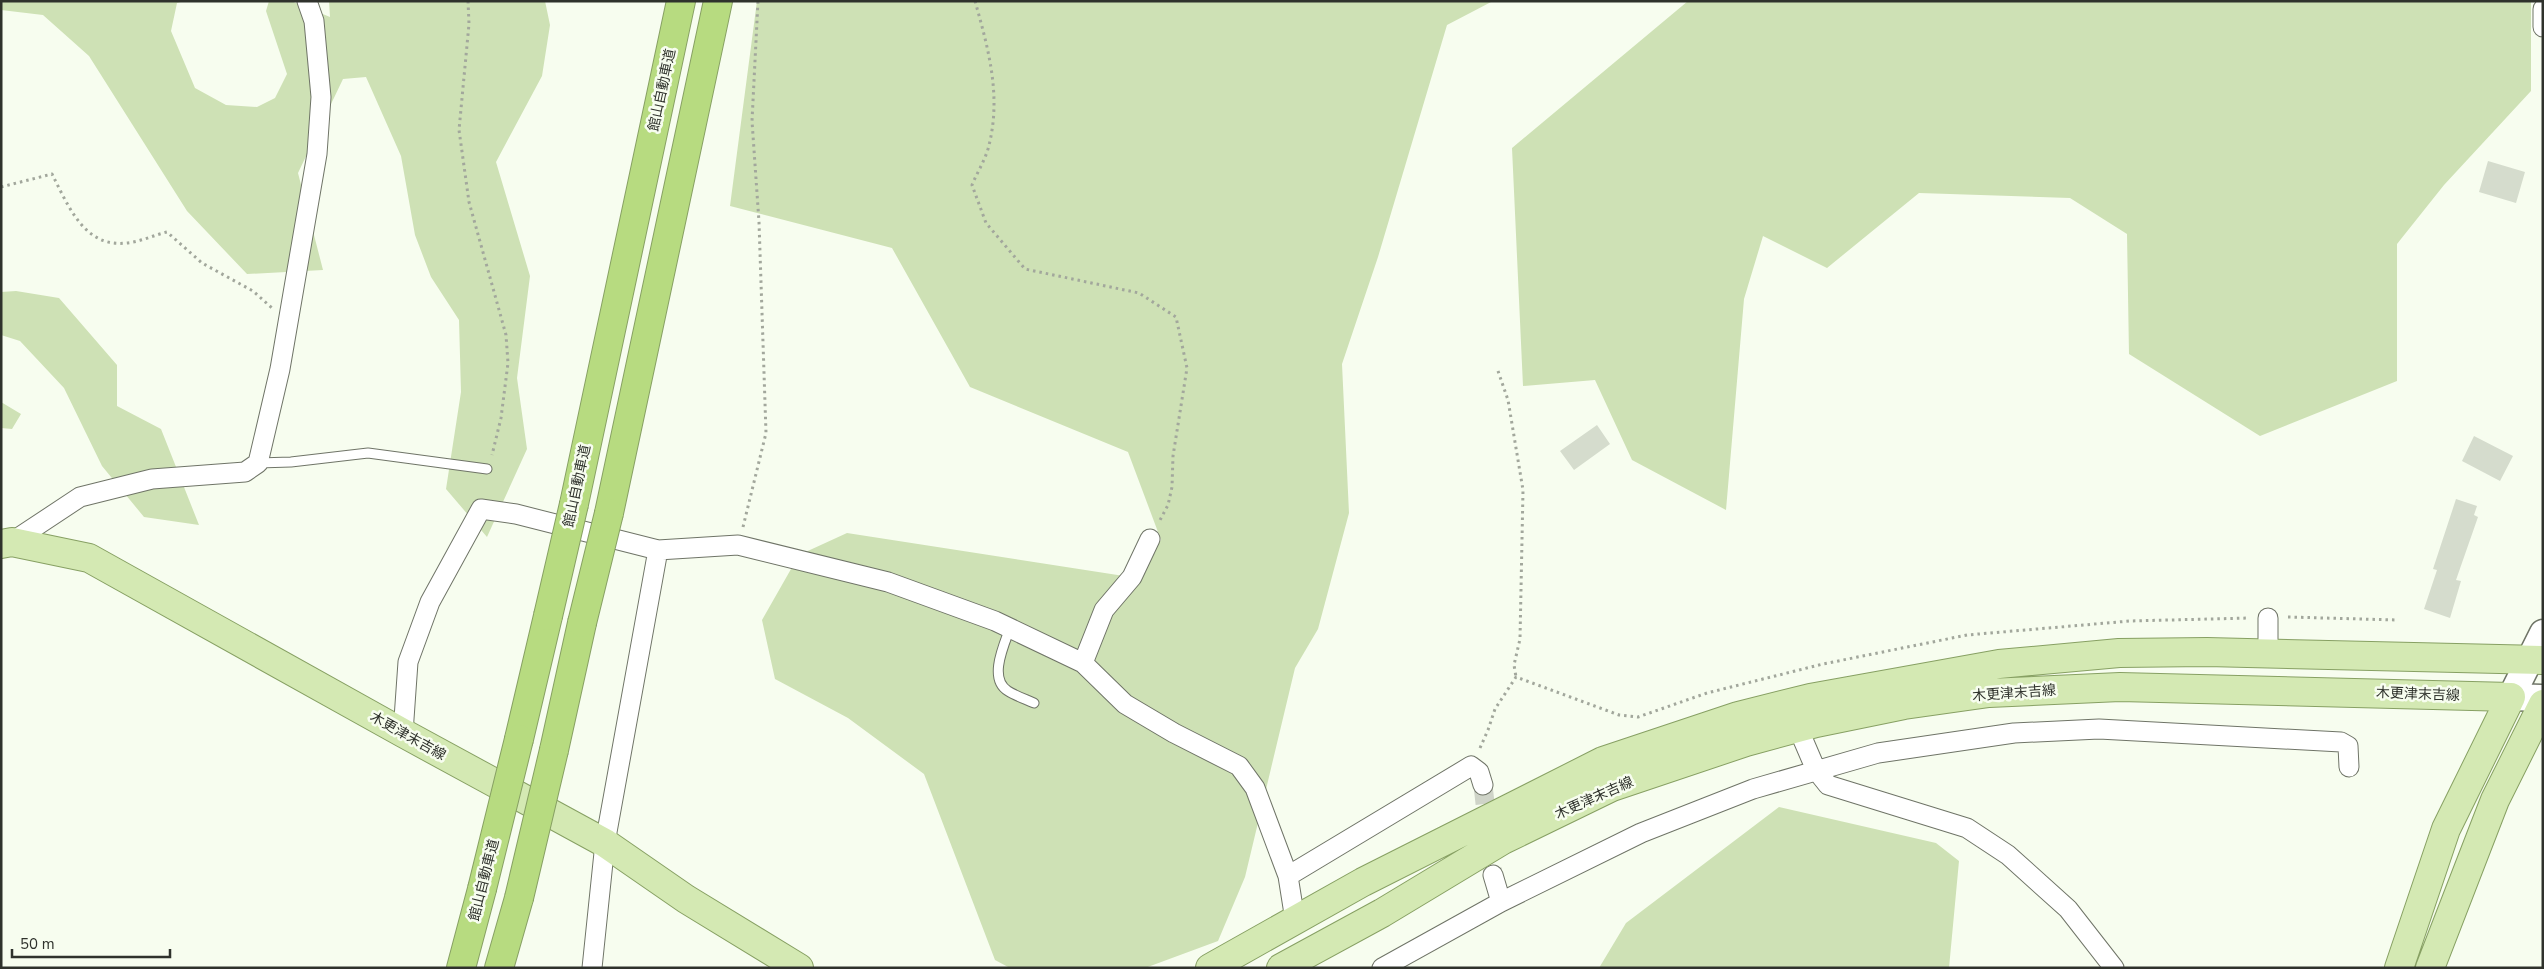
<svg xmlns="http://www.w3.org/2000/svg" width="2544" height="969" font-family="'Nunito Sans','Noto Sans JP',sans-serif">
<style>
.green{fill:#cee1b5}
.building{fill:#d5dccd}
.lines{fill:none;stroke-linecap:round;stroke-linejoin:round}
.street-tunnel{stroke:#cfd4c8;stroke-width:19;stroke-dasharray:19 9;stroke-linecap:butt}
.lane-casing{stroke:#6f7467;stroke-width:11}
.street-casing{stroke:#6f7467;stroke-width:21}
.secondary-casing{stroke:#6f7467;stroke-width:29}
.primary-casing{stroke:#87a063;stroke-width:30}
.highway-casing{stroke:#87a063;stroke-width:30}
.path{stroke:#a2a79c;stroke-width:3;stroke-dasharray:2.5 4;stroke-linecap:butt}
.lane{stroke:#fff;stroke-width:9}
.street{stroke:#fff;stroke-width:19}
.secondary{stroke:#fff;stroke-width:26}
.primary{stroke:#d4e9b3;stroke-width:28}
.highway{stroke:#b7db80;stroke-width:28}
.highway-bridge-casing{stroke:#87a063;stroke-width:30;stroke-linecap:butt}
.highway-bridge{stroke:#b7db80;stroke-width:28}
.labels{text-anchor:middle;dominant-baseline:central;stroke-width:5;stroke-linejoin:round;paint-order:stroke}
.street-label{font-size:14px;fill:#2f322c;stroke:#f7fdef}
</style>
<rect width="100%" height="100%" fill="#f7fdef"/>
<path class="green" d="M1,1H185L177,3L171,31L195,88L226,105L257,107L275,98L287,74L266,11L269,1H291L330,17L329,1H545L550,25L542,76L496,162L530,276L517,378L527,449L487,537L446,489L461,392L459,320L431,277L415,235L401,156L366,77L343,79L298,173L323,270L247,274L187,211L89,56L43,15L1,10Z
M757,1H1493L1447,25L1378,257L1342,364L1349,513L1318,629L1295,668L1245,877L1218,941L1145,968H1010L995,960L924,774L848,718L775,679L762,620L799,555L847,533L1124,576L1161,540L1128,452L970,387L892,248L730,206Z
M1688,1H2531V91L2444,185L2397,244V381L2260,436L2129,354L2127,234L2070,198L1919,193L1827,268L1763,236L1744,299L1726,510L1632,460L1595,380L1523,386L1512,148Z
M16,291L59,298L117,365V406L161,429L199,525L144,517L102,466L64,388L20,341L1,335V292Z
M1,402L21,414L12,429L1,428Z
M1779,807L1936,843L1959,861L1949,968H1599L1626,923Z"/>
<path class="building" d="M2488,161L2525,172L2516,203L2479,192Z
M1597,425L1610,444L1574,470L1560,451Z
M2474,436L2513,456L2500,481L2462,461Z
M2456,499L2477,506L2474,515L2478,517L2456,580L2461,581L2450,618L2424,609L2437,570L2433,569Z"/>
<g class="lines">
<path class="street-tunnel" d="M1483,785L1493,875"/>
<g class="lane-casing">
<path id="lane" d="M258,463L291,462L368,453L487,469
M1010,628C1004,645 988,679 1008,691C1016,696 1025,699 1034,703"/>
</g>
<g class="street-casing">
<path id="street" d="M2543,9V27
M12,542L80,497L152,479L245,472L258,463L280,369L317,154L321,97L314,21L307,1
M2268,653V618
M1083,663L1104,610L1132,577L1150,539
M1798,728L1816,770L1828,785L1967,828L2008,855L2068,909L2114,968
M403,733L408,662L430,602L481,509L516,514L658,550L738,545L888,582L995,621L1083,663L1125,704L1174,733L1239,766L1255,788L1288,876L1471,766L1479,772L1483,785
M1493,875L1501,902
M1288,876L1295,920
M592,968L605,843L658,550
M1382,968L1501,902L1641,833L1753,789L1878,753L2014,733L2099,729L2341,742L2348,746L2349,767"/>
</g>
<g class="secondary-casing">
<path id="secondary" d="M2543,633L2511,697L2543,698"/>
</g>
<g class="primary-casing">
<path id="primary" d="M1,544L12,542L89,558L403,733L605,843L686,899L799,968
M1210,968L1363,882L1603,761L1738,716L1810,698L1999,664L2119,653L2207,652L2543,660
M1281,968L1382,913L1503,840L1612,787L1746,742L1816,723L1904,705L1989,693L2120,687L2511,697L2446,829L2399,968
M2430,968L2495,800L2543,704"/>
</g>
<g class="highway-casing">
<path id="highway" d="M574,504L681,1
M609,513L718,1
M519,739L548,616
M554,750L582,623
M461,968L482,889
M499,968L519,898"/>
</g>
<path class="path" d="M468,1L469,24L459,130L469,202L506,335L508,363L501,418L492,455
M975,1C989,51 1002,98 988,149C984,162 977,173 972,185L986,223L1025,269L1139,293L1176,317L1187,368L1173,456L1172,487L1168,505L1159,522
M1,187L52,174C68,205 84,248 126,243C140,242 154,235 167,232L202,263L253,291L272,308
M1498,371L1508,400L1523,490L1520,639L1514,665L1516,677
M743,527L766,433L759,222L752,121L758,1
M2288,617L2397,620
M1480,748L1488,730L1495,709L1516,677L1619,715L1638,717L1707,693L1823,664L1967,635L2130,621L2249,618"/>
<use href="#lane" class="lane"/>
<use href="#street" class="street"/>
<use href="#secondary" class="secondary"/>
<use href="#primary" class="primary"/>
<use href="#highway" class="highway"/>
<g class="highway-bridge-casing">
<path id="highway-bridge" d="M548,616L574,504
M582,623L609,513
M482,889L519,739
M519,898L554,750"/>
</g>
<use href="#highway-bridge" class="highway-bridge"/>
</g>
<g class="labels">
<g class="street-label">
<text transform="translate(662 90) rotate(-78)">館山自動車道</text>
<text transform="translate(577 486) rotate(-78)">館山自動車道</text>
<text transform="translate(2014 693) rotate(-4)">木更津末吉線</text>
<text transform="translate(2418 694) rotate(2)">木更津末吉線</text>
<text transform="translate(408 736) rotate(29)">木更津末吉線</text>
<text transform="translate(1594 798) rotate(-24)">木更津末吉線</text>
<text transform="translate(484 880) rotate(-76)">館山自動車道</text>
</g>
</g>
<rect width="2544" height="969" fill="none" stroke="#2f322c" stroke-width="5"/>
<path d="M12 949v8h158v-8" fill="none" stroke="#2f322c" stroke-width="2.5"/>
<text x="20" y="949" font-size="15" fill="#2f322c" stroke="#f7fdef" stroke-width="4" paint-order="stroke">50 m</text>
</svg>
